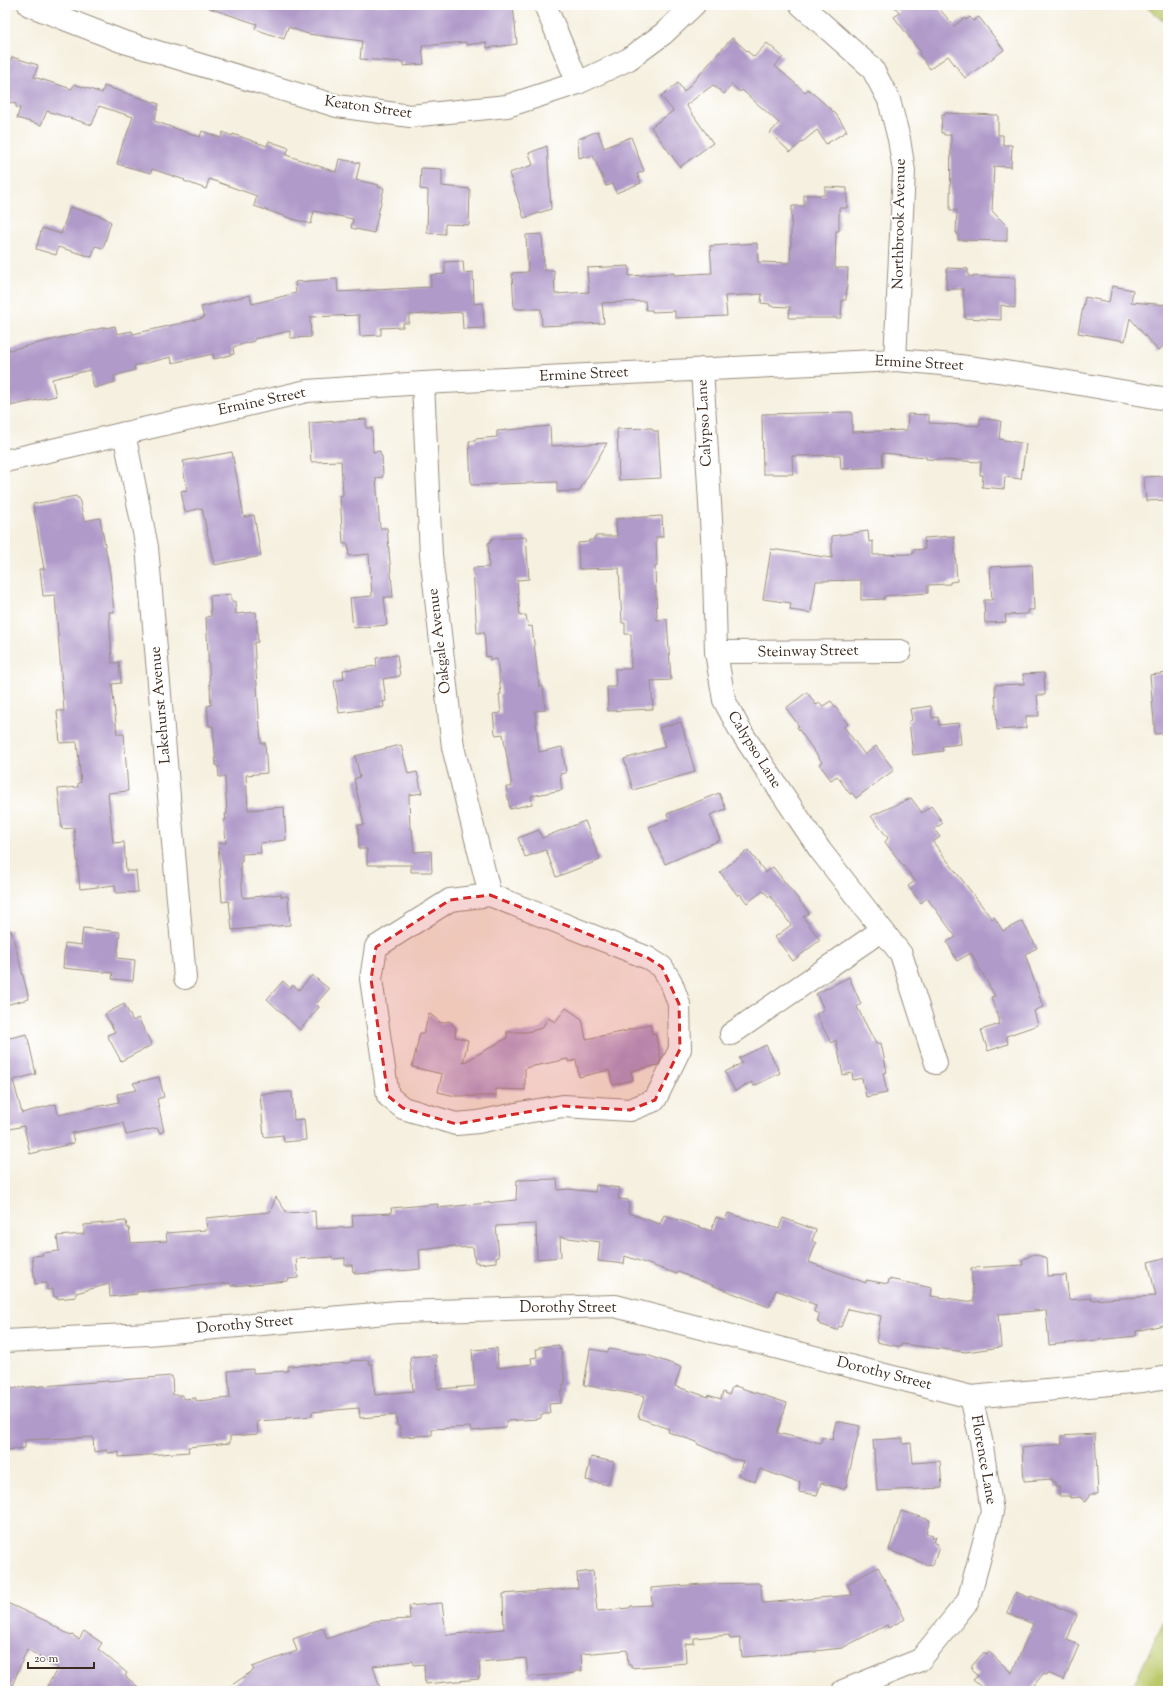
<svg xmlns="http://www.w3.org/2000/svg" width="1173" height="1696" font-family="'Sorts Mill Goudy',serif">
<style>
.green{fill:#bcc96a;stroke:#7c7a44}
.building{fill:#b09ac9}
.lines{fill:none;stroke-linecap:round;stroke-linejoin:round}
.minor-casing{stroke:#988d7e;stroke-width:24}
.minor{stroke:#fff;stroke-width:22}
.marked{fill:#d62828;fill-opacity:0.2;stroke:#d62828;stroke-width:3;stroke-dasharray:8 5;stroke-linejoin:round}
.labels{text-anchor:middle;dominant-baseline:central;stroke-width:4;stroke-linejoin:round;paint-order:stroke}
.street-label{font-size:15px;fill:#3b2a1e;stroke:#fff}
</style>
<rect width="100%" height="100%" fill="#fff"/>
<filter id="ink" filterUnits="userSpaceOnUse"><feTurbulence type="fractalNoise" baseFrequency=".025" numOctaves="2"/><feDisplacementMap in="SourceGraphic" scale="8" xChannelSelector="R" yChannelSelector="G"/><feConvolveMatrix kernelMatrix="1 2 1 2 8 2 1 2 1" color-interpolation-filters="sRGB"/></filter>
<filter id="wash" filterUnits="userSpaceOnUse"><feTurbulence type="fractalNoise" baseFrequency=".012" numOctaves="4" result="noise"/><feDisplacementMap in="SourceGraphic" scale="16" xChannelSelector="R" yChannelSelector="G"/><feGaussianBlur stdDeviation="0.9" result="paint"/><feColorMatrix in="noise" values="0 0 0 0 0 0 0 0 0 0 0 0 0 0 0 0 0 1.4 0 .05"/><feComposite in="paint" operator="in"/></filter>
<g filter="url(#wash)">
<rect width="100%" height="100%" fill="#f5f0df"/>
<path class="green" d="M1144,5H1168V12L1163,21Z
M1168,1612V1691H1131Z"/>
<g id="blocks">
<path class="building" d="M209,5H513L517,44L487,48L486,42L467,45L466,42L422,46L424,64L403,66V62L360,59L362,41L308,34L288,27L284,39L255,29L257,24L209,8Z
M893,5H936L954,26L965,18L966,20L970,17L973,21L979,17L1004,50L965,78L948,56L930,69L919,54L921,52L919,50L894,17L900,13Z
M732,38L754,57L767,43L783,57L775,66L805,92L808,89L836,114L847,131L826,144L817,130L790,152L770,133L779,123L742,90L740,92L732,85L724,94L713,85L686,105L713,143L680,167L651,127L673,111L661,96L678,83L684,92Z
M12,57L38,65L34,77L72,89L74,84L102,93L104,86L159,104L154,121L200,137L202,131L221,138L223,132L232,136L233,134L267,146L269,141L289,148L286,155L336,172L339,159L360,163L356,180L379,185L378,187L384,188L374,233L351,228L353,219L314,211L311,224L293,219L254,206L257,196L209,179L206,189L184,181L185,180L152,169L151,173L117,164L124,139L126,137L133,117L99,106L92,125L47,111L41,125L17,118L20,108L16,107V104L5,101V95L10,79L5,77Z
M945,113L998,115V135H1003V145H1012L1011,167L994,166L992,211L1007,226V241L958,240V233H956L957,210H950L951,135H944V133H941L942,115L944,116Z
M598,131L604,148L631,137L644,171L637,174L641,183L616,193L613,184L606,186L593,155L586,158L585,156L579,158L578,139Z
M547,146L551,209L524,218L509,173L533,165L529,153Z
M421,168L442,169V186L470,189L469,225L445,224V234L427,233L428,190L420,189Z
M825,187L847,188V208H839V231H836L835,268H848L846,300H842L841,318H789L790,307L770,306V304L761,303L762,294L725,296L727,316L675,318V311L652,312V310H646L645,301L602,303L604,323L564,325L542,326L541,309H517V308H514L512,273L528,272L526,235L542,234L544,270H554L555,294L589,292L587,268L629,266V276L674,273V275L712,273L710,246L757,243L758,262L790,263L792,206H804V195H825Z
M70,207L103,217L111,222L103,248L95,246L92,257L58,247L56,255L36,249L42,228L61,234Z
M463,261L464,273L473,272L474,304L483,303L484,328L463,329L462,312L409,315V323H403V327L381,328V335L360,336L359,315L310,317L311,337L290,338V331L254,339V341L233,347L234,354L214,359L213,354L172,363L171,357L134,366L135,370L114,376L115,382L94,388L90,370L52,379L56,396L5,407V351L106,327V328L115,326L117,334L132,331L133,334L204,318L201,307L250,295L252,304L296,293L295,282L337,279L338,292L431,287V275L445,274V262Z
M947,268L968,269V276L1015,278V308L1001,305V320L965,318L963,289H946Z
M1112,286L1133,290L1131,302L1168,305V342L1158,351L1130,318L1125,341L1078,333L1085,297L1109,302Z
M852,412V432L907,430L908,414L929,415V423L980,426V418L1001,421L999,439L1026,444L1021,479L1005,477L1004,489L982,487L983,475H980L981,462L926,459V457L882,453L883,467L841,469L840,455L792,456L793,474H763L762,414Z
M366,419V428H372L373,452L380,451L381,456H382L383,477L376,478L380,528H387L393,597H384L387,625L353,628L350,598L372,596L369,554L349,556L348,544H343L340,496L343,495L341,461L311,462L309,423Z
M550,426L551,446L607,443L579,491L557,492V482L471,485L469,441H475V439L497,437V431Z
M652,428L653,431H658L661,478L619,480L617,429Z
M232,452L244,517L254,515L261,556L214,565L202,508L185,512L181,491L187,490L183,468L185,467L183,461Z
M1168,476V500L1146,501L1144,477Z
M76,496L77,498H79L84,521L100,518L110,573L114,612H109L112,663L119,662L121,683L112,684L117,734H124L128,791L108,793L113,843L124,842L126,871H136L138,892L116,893L115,885L80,889L74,828L62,829L58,789L78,787V783L81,782L77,742L60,743L57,711H64L55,595L43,596L40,569H44L33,504Z
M662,516L663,537H656L657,566L655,567L657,620L667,619L671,680L651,681L653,709L608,711L607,687H616L615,669H631V634H625V623H622L619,568L579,569L578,543L589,542V540H593L595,536H617L616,519Z
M868,531L869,542L873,541V555L913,554V550L925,549L924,538L954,536L957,581L950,582V584L928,585V593L884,596V599L861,600V580L816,581L811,613L790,610L791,603L763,599L771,549L832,558V536Z
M526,537L529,579L517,580L520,616L526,615L528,627L532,626L539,686H543L545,710L535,711L539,752L562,747L566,773L560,774L562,790L531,796L532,804L510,809L506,787H512L503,734L496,735L495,733L493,714L501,713L499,694H501L497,659L490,660V656L486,657L484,632L477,633L473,568L489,567L488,543L491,542V539Z
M1032,565L1034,610H1028V614L1005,615L1006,622L985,623L984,600H992L990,567Z
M231,594V601H235L236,614L256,612L258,642L254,643L261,743H265L267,773L246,775L248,810L284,807L286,840L260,843L261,853L242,854V862H240L243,898L281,894V897L288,896L290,925L232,930L229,901L222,902L218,843H226L224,820H226L225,814H227L225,777H219L218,766H216L213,726H209L207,706L211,705L206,617L211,616L210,596Z
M397,655L400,676L383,679L386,701L383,702L384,707L339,713L334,681L344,679L343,670L377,666L376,658Z
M1044,673L1045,695H1037L1039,716H1026V728L997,730L995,685L1024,684L1023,674Z
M1168,673V733L1155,734L1150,675Z
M807,692L816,705L820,703L823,706L831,701L848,724L844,727L865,755L876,746L894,770L856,798L852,793L850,794L837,776L831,780L819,764L822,762L797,727L799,726L786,708Z
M931,706L932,718L938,717L939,725L959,723L961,744L942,746L943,751L913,755L909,721L912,720L910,709Z
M681,722L695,772L633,790L624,759L665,747L659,728Z
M401,745L408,774L417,772L422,793L409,795L410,829H412L414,852L431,851L432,872H411V865H367V849H359L358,825H364L354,779L360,777L355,756Z
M719,793L726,809L710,815L720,840L665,864L649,827L669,819L667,814Z
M911,798L922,813L931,806L943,823L934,829L940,837L933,842L992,919L994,917L1003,931L1022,921L1037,948L1025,954L1043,1007L1034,1011L1038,1025L1006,1036L1008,1044L988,1051L981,1030L1000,1024L991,997L995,996L971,953L957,961L947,942L956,937L927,898L921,903L908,886L915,881L885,842L888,838L871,816Z
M585,821L600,860L556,877L546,850L525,857L518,838L539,830L542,838Z
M748,850L766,873L773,867L809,913L803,917L820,940L793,961L775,937L791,925L770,896L769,897L763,891L747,903L740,894L738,896L720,872Z
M83,928L120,932L117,958L135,960L133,981L112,979L113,973L63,968L65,943L81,945Z
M5,930H11L29,999L5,1005Z
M312,975L329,989L316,1004L319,1007L300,1030L267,999L283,981L290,988L293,985L299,990Z
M849,977L861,1004L857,1007L876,1044L881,1043L887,1072L883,1073L887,1093L866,1097L862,1078L853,1080L852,1073L843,1075L836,1040L831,1043L816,1014L824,1009L816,994Z
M124,1004L133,1021L138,1018L152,1045L121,1061L107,1035L115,1032L105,1014Z
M566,1008L582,1019L586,1039L627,1031V1030L650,1024L652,1034L655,1033L661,1059L658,1065L631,1071L633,1080L613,1085L609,1070L579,1077L576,1060L568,1062V1059L525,1068V1090L496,1089V1096H455L438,1092L442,1074L412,1067L420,1033H424L429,1013L441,1023L449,1021L456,1028L455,1037L468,1040L463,1063L507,1038V1032H527L542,1028L548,1018L555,1022Z
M27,1034L36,1074L13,1080L22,1113L56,1104L58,1115L119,1102L117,1094L137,1090L133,1083L159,1077L164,1097L157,1099L164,1131L160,1133L157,1128L126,1135L123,1123L72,1133L74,1143L30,1154L24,1126L5,1130V1039Z
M766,1045L780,1073L754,1086L752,1082L735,1091L725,1072L742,1063L739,1058Z
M292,1092L294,1120L304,1119L306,1140L284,1142L283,1135L264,1137L260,1094Z
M557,1179L558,1190L568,1189L595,1192L596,1185L620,1188L618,1199L628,1200L629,1202L628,1213L660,1224L664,1215L711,1231L716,1217L725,1220L728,1213L779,1229L783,1218L816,1230L812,1241L816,1243L809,1262L866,1283V1280L888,1284L889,1279L932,1288L931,1296L974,1302L971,1268L1023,1265L1022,1260L1034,1254L1047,1258L1048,1276L1066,1275L1069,1300L1091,1298V1300L1156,1296L1148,1262L1168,1257V1324L1136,1331V1336L1049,1345L1046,1310L998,1314L1001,1347L966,1352L901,1344V1347L876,1342L881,1316L848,1309L841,1327L839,1326L837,1330L819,1324V1322L817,1321L820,1314L814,1312L816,1305L776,1290L769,1307L678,1272L677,1274L625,1256L624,1264L598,1261L600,1242L560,1237L561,1257L537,1259L536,1224L496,1226L499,1257L496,1258V1262L478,1264V1262H475L473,1247L455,1248V1246L419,1250L420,1269L411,1270L355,1274V1271L353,1272L352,1265H345V1258L332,1259V1257L296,1259L298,1278L288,1279V1281L231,1286L230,1283L136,1292L137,1294L110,1297L109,1284L76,1293V1297L57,1299V1297H54L53,1289L47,1290V1283L35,1284L32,1256L43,1255L42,1253L59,1251L57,1236L84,1234V1225L126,1221L127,1228H129L131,1243L167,1241L166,1233L207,1230L206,1218L270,1212L276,1197L287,1213L315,1211L316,1229L353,1227L352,1215L392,1213L391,1208L438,1204V1208L516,1200L517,1180Z
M559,1345V1350L561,1349L565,1384H563V1392H561V1403L549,1404L550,1414H541V1418L538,1419L506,1421V1428L471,1431L470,1427L432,1429V1435L401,1437L400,1426H397L396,1415L360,1418L359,1408L312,1412V1416L286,1418V1419L257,1421L258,1434L230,1436V1443L188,1447L189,1452L119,1457V1452L107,1453V1450L94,1452L93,1437L25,1440V1448L5,1450V1389L172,1376L173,1395H183V1399L196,1398V1401L230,1398L228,1371L253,1369V1373L288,1371V1366L350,1363V1361L369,1360V1364H372L375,1395L413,1391L410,1357L436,1355L438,1389L475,1386L472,1350L497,1348L498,1368L532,1364L531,1358L537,1357L536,1349H539V1347Z
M590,1349L608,1352L609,1349L647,1355L681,1367L675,1386L708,1397V1395L721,1399L723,1392L729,1395L732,1387L734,1388L735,1386L787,1403L777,1433L821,1443L822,1437L832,1440L836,1421L860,1426L846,1487L845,1486L844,1489L821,1483L817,1495L799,1492L800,1482L791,1480L760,1469L755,1482L738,1475L743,1461L732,1459L697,1444V1442L668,1432L669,1429L639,1418L640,1416H638L645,1396L584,1385Z
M1095,1434L1098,1494H1091L1085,1502L1080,1497L1070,1498V1496H1059V1487H1055V1482H1053L1052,1479L1024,1481L1022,1448L1062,1444L1061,1436Z
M903,1438V1444L911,1443L913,1463L940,1461L942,1488L877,1491L873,1440Z
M591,1457L614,1462L608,1485L586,1480Z
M901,1511L930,1520L926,1533L933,1535L932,1539L936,1537L934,1543L938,1544L937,1546L939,1547L933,1565L928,1564V1565L889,1550Z
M878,1567L905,1619L888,1628L887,1625L842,1648L816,1651V1652L742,1657L740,1638L730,1639L729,1635L694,1638V1643L685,1644L686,1663L631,1668V1665H628L627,1650L581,1654L582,1671H575V1673L528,1677L526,1658L479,1662L480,1677H478L479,1679L425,1684L424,1664L414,1665L413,1661L373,1666L381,1691H223L254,1670L252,1667L297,1651L293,1639L323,1628L327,1639L375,1621L410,1619L409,1606L442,1603L446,1635L504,1629L503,1594L578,1588L577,1573L593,1571L597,1611L629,1608L631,1606L652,1605L651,1588L703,1584L759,1583V1585H761L762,1602L764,1603L852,1595L847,1584Z
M1016,1592L1030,1598L1031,1596L1077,1615L1067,1640L1079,1645L1064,1680L1048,1673L1047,1675L1043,1674L1031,1689L1033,1691H986L973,1680L978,1676L972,1671L973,1668L971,1667L984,1652L987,1655L989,1652L1012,1673L1033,1624L1007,1613Z
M5,1602L46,1621L71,1636L72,1635L79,1639L84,1631L102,1643L98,1649L127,1673L125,1676L143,1691H44L58,1668L27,1649L10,1691H5Z"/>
</g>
</g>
<g filter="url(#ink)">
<use href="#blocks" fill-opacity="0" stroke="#988d7e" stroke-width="1"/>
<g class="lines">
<g class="minor-casing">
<path id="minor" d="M29,5L121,41L337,106L410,116L507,106L578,83L629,59L663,34L694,5
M545,5L578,83
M801,5L872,68L889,100L899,139L904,171L895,360
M702,369L714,570L716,652L724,700L741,732L820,850L901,954L936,1063
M423,383L431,555L453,747L490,895
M124,433L147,547L185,978
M5,461L307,391L423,383L895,360C987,366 1077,384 1168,399
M716,652L900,651
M490,895L648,958L662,967L671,982L679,1004L680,1049L655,1100L630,1110L563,1106L526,1112L478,1122L456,1124L403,1108L388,1096L371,979L376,947L450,900Z
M731,1034L882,930
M5,1341L148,1334L398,1312L615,1306L971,1397L1143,1381L1168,1377
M843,1691L920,1660L968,1601L992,1512L981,1440L971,1397"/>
</g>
<use href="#minor" class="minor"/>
</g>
</g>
<path class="marked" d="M490,895L648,958L662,967L679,1004L680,1049L655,1100L630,1110L563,1106L456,1124L403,1108L388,1096L371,979L376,947L450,900Z"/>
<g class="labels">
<g class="street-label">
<text transform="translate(368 108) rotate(8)">Keaton Street</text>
<text transform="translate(900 224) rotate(-89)">Northbrook Avenue</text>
<text transform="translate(919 364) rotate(3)">Ermine Street</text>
<text transform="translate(584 375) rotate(-3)">Ermine Street</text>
<text transform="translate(262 402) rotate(-12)">Ermine Street</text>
<text transform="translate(705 423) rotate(-93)">Calypso Lane</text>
<text transform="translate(440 641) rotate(-97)">Oakgale Avenue</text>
<text transform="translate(808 652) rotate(-1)">Steinway Street</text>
<text transform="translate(161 705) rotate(-95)">Lakehurst Avenue</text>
<text transform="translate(754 750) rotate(58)">Calypso Lane</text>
<text x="568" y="1308">Dorothy Street</text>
<text transform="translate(245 1325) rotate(-5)">Dorothy Street</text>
<text transform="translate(884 1374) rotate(14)">Dorothy Street</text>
<text transform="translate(983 1460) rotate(80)">Florence Lane</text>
</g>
</g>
<rect width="1173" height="1696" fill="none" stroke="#fff" stroke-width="20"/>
<path d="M28 1662v6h66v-6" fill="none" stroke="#3b2a1e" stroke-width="2"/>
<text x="34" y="1662" font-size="12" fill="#3b2a1e" stroke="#ffffff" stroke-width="3" paint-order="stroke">20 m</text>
</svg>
